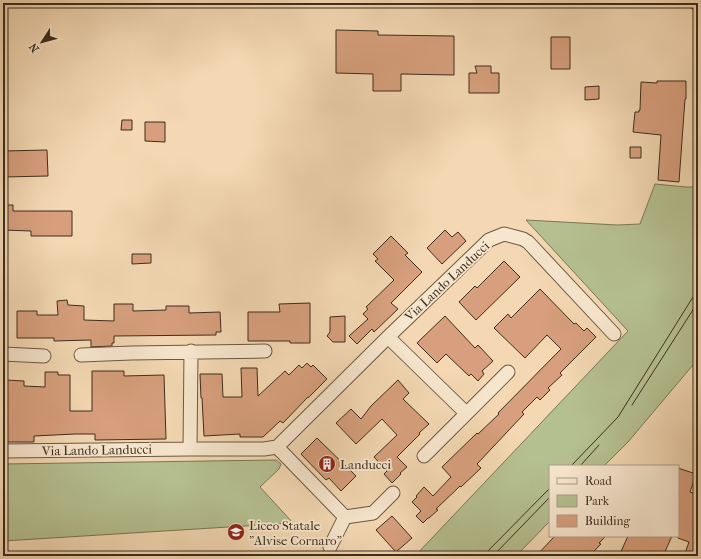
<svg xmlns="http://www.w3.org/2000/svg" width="701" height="559" font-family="'IM FELL French Canon',serif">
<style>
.green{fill:#b5c091;stroke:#7a7656}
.building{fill:#d79f7d;stroke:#3e2d1c}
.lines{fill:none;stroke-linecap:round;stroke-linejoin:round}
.minor-casing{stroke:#6b5842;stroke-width:15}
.minor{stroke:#f7e6ce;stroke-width:13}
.tram{stroke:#3e2d1c;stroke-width:1}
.labels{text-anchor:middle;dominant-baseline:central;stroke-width:3.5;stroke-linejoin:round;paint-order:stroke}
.street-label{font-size:13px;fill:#3e2d1c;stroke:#f7e6ce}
.poi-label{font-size:13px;fill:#3e2d1c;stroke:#f7e6ce;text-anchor:start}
</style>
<rect width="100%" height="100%" fill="#f3d8b3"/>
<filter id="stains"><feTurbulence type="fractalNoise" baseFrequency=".005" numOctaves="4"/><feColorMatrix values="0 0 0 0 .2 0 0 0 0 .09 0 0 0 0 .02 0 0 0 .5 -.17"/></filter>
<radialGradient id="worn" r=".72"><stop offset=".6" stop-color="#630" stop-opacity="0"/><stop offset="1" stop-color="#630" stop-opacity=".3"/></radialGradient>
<path class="green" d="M655,184L686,187H698V359L628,442L604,466H550V521L516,556H415L628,331L526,220L617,225L640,224Z
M276,460L281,464L279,469L260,487L293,523L3,541V464Z"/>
<path class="building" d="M336,30L378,31V35L454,36V75L401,74V91H373V74L336,73Z
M551,37H570V69H551Z
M475,66H491V73H499V93H469V73H477Z
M657,81H686V99H685L679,182L658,180L661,135L633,132L635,112H639V110H640L641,82L657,83Z
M599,86V99L585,100V87Z
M122,120H132V130H121Z
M145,122H165V142L145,141Z
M630,147H641V158H630Z
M47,150L48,176L3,177V151Z
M3,205H13V211H72V236H31V231L3,230Z
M445,230L452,237L458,232L466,241L442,264L427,248Z
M391,236L408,253L405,255L422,272L391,303L398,309L374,332L372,329L357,344L349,336L368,319L363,314L368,309L366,307L394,280L375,261L378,259L373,254Z
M132,254H151V263L132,264Z
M504,261L520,277L476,320L459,302L475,286L477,288Z
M540,289L574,324L576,323L584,331L587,328L596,337L560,373L562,375L548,388L550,390L540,400L537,397L522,412L524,414L477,464L481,468L461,487L460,486L436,509L438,510L429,518H428L423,523L416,516L421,511L412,502L417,497L416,496L424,487L433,496L451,477L442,467L477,433L478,434L499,414L498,413L561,349L547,335L525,358L494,328L508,314L511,318Z
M67,300L68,305L84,306V320L114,321V304H133V311L166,310V306H189V313L220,312L221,332H216V335L114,336V343H112V346L91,347V340L54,341V338H17V311H37V315H58L57,301Z
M310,303V343H290V341H248V312H280L279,304Z
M345,316V342H333L327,336L330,332V317Z
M445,316L475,348L478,345L493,361L482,371L484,374L478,381L471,374L469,376L446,354L437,363L417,343Z
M307,363L311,367L313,365L327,379L308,398V397L283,423L280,421L263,437H240V434L204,436L202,398H201L200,374H222L223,397H242L241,368H257L258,396L285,371L289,375L299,365L302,368Z
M92,371H124V376L164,375L166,439L95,440V434H75L34,436V442H6V380L24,381V386L45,387V372H58V375H70V411H92Z
M398,380L409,393L403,399L429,424L419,433L420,434L397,457L407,467L400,473L401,474L392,483L384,474L387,471L374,457L397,435L382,419L356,444L336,423L351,409L361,419L371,406Z
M317,438L356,476L341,491L329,478L326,480L301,454Z
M678,468L696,474L690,492L698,495V556H684L689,542L678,538Z
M392,516L412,538L396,552L376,530Z
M555,536H606L599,543L601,544L589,556H536Z
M628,536H672L663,556H619Z"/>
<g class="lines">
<g class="minor-casing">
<path id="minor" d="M696,3L698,4
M388,337L466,413
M3,354L44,356
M81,355L131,353L265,351
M277,447L345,517
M190,449L191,351
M3,451L190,449H264L277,447L388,337L489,240L504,234L523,239L528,242L614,334
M424,456L508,372
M330,547L345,517L373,513L393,493"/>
</g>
<use href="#minor" class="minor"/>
<path class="tram" d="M632,405L698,302
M571,466L618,417L698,289
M580,466L599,445
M483,556L550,488
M493,556L550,497"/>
</g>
<defs>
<g id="building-disc" transform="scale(0.9)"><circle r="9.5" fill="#8f2418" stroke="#f7e6ce"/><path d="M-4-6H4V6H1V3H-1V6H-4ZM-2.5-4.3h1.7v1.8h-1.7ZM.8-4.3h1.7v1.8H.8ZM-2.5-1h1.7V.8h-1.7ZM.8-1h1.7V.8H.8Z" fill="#fff"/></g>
<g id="school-disc" transform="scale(0.9)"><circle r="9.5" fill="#8f2418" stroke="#f7e6ce"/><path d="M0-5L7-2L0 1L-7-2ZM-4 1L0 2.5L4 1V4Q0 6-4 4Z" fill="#fff"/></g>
</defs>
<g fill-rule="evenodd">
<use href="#building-disc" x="327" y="464"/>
<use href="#school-disc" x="236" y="532"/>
</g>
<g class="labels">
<g class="street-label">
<text transform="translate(447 281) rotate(-43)">Via Lando Landucci</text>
<text transform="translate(97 450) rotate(-1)">Via Lando Landucci</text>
</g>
<g class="poi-label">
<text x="340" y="464">Landucci</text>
<text x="249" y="525">Liceo Statale<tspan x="249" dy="15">"Alvise Cornaro"</tspan></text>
</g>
</g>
<rect width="701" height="559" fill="none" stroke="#f3d8b3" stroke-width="16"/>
<rect x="4" y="4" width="693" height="551" fill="none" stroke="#3e2d1c" stroke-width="2"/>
<rect x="8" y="8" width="685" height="543" fill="none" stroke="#3e2d1c"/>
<rect x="549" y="465" width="130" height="72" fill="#f7e6ce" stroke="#ad9c87"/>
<rect x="557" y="478" width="20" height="6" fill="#f7e6ce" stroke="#ad9c87"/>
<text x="585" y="485" font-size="12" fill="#3e2d1c">Road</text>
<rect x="557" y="495" width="20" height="12" fill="#b5c091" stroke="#ad9c87"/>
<text x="585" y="505" font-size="12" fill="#3e2d1c">Park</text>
<rect x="557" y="515" width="20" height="12" fill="#d79f7d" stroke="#ad9c87"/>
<text x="585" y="525" font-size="12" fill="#3e2d1c">Building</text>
<g transform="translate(42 42) rotate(234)" stroke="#f7e6ce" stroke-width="3" paint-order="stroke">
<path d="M0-3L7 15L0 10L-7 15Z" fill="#3e2d1c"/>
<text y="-6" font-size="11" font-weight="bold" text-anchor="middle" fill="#3e2d1c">N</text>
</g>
<rect width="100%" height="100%" filter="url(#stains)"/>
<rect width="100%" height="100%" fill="url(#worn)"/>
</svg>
